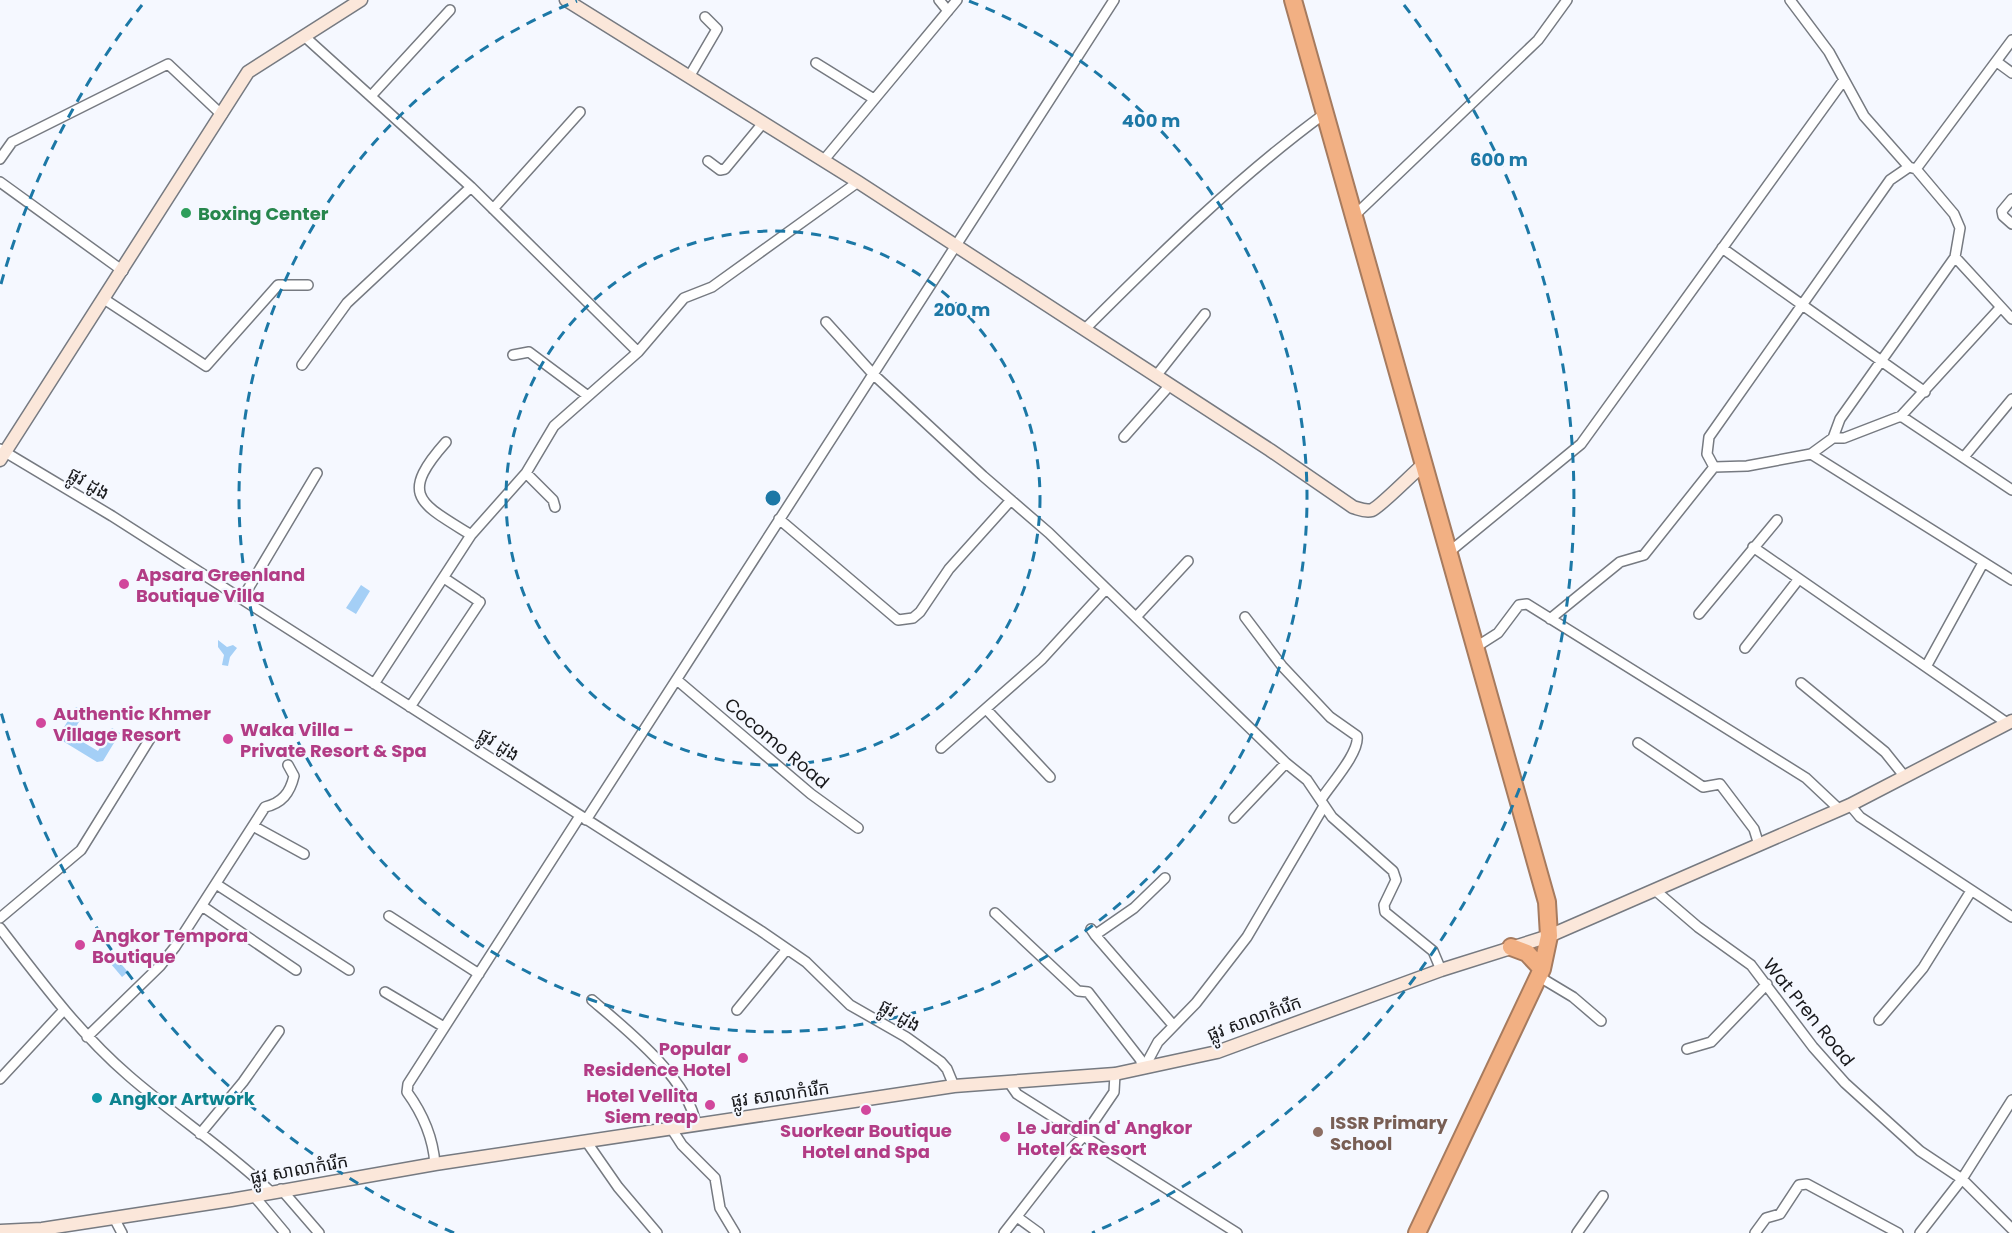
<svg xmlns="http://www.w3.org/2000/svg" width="2012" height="1233" font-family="Poppins,'Noto Sans Khmer',sans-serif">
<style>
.water{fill:#a4cff6}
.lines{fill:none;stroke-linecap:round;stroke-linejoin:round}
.street-casing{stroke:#767a81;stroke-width:12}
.secondary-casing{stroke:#767a81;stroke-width:15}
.highway-casing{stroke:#a67b5f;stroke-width:20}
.street{stroke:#fff;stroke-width:9}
.secondary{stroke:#fbe7da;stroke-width:12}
.highway{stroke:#f2b083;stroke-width:16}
.ring{fill:none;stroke:#1c78a6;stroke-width:3;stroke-dasharray:10 8}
.leisure-dot{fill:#2e9e5b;stroke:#f5f8ff;stroke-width:2}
.hotel-dot{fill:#d1479c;stroke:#f5f8ff;stroke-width:2}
.culture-dot{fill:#0f9aa8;stroke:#f5f8ff;stroke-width:2}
.education-dot{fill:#8d6e63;stroke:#f5f8ff;stroke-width:2}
.labels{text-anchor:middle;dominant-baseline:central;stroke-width:4.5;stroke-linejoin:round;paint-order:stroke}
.leisure-label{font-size:18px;font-weight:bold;fill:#27864d;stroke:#f5f8ff;text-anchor:start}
.street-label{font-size:18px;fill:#18191c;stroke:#f5f8ff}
.hotel-label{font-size:18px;font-weight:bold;fill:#b23c85;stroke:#f5f8ff;text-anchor:start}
.culture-label{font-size:18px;font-weight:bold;fill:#0d838f;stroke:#f5f8ff;text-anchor:start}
.education-label{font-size:18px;font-weight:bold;fill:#785e54;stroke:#f5f8ff;text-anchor:start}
.centre{fill:#1c78a6;stroke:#f5f8ff;stroke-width:3}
.ring-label{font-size:18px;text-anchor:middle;font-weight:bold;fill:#1c78a6;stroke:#f5f8ff;stroke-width:4.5;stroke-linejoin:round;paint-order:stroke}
</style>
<rect width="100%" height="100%" fill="#f5f8ff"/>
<path class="water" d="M361,585L370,591L356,614L346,608Z
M218,640L227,647L233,645L237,648L230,657L228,666L222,665L224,655L218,647Z
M76,707L85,712L71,735L98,751L112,728L120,733L103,761L97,762L61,740L60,734Z
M111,952L128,972L122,977L105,957Z"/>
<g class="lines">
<g class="street-casing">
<path id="street" d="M939,0L948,11
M1790,0L1829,52L1864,116L1909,167
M304,36L471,187L638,352
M1997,62L2012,73
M816,63L874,99
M689,77L717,29L705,17
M371,96L450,10
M0,159L12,142L168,64L222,115
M708,161L720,170L725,169L763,123
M823,161L957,0
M1916,169L2012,40
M0,182L123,271
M2012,199L2002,211L2003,216L2012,224
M493,209L580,112
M1354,216L1538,40L1567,0
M1722,248L1925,392
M104,299L206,366L278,285H308
M2000,308L1901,416L1844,438H1833L1811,454L1747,466L1714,467L1707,454L1709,437L1890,180L1909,167L1916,169L1954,214L1960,228L1955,257L2012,319
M826,322L873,374L983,476L1049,533L1286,763L1307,780L1332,817L1393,871L1396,880L1384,905L1385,912L1433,951L1441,970
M1084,330C1160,254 1237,178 1324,114
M513,355L529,352L588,396
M302,365L347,303L471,187
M1156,376L1205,314
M1901,416L2012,490
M1124,437L1170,385
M1833,438L1840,419L1955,257
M446,442C398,496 420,503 471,535
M0,449L112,516L761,931L806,962L850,1005L906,1037L941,1062L947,1069L954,1086
M1811,454L2012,580
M1964,457L2012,399
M526,473L553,500L555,507
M779,519L898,620L913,618L920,612L949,569L1011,500
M1753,547L2007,723
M1448,553L1581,444L1843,81
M444,578L477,600
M242,599L317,473
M1699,614L1777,520
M1136,617L1188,561
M1245,617L1282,666L1330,717L1357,736C1360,752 1331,784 1322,798
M1550,619L1620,562L1644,555L1714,467
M1476,647L1498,633L1519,605L1527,604L1806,778L1840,810
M1745,648L1798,580
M1927,665L1983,563
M677,680L811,794L858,828
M1801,683L1885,752L1905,777
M374,684L471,535L526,473L554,426L638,352L684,298L712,287L858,182
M410,707L480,602
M986,709L1050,777
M1638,743L1703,787L1720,784L1754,829L1759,845
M941,748L1042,659L1106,589
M1850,805L1860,817L2012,917
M1234,818L1286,763
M586,820L1114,0
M253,826L304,854
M216,884L349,970
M1656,891L1698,927L1751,965L1813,1047L1845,1083L1920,1151L1962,1179L2012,1229
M202,906L296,970
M995,913L1078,991L1088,992L1140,1059L1143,1067
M389,916L479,974
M0,918L81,850L151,737
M0,928C40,980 79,1033 129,1076C175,1116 227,1150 271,1192
M1091,929L1095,935L1134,908L1165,878
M1095,935L1173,1025
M1538,976L1573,997L1601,1021
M385,992L444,1027
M592,1000C626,1029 689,1079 696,1125
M737,1010L787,949
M1879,1020L1923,968L1971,891
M87,1037L160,966L175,947L265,807C282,803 290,793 294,776L288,765
M1687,1049L1711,1042L1767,984
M1144,1068L1158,1042L1196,1003L1247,937L1324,806
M0,1079L63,1011
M1008,1081L1017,1094L1237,1233
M671,1128L682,1145L715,1178L720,1208L735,1233
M200,1134L243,1082L279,1031
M586,1141L618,1187L657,1233
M435,1164C433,1137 423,1114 407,1092L408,1084L580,816
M281,1189L319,1233
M254,1196L285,1233
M1017,1217L1039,1233
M114,1218L122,1233
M1004,1233L1063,1157L1084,1136L1114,1092L1115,1074
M1577,1233L1603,1196
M1755,1233L1766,1218L1780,1214L1799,1185L1807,1184L1898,1233
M1920,1233L1962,1179L2012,1100"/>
</g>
<g class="secondary-casing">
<path id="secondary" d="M566,0L858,182L1270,450L1353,507C1360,509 1365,512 1372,510C1380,507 1413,473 1424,464
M0,460L248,72L361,0
M0,1231L42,1229L231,1200L435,1164L954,1086L1115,1074L1217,1052L1441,970L1549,936L1850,805L2012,721"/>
</g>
<g class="highway-casing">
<path id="highway" d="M1293,0L1547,902L1549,936L1542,969L1417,1233
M1511,947L1527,953L1542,969"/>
</g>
<use href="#street" class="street"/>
<use href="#secondary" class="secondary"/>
<use href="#highway" class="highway"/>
</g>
<g class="ring">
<circle cx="773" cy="498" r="267"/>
<path d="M969 1A534 534 0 1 1 577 1"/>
<path d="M454 1233A801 801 0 0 1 1 712M1 284A801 801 0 0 1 142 5M1404 5A801 801 0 0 1 1092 1233"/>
</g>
<circle class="leisure-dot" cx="186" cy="213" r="6"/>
<g class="hotel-dot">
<circle cx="124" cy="584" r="6"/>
<circle cx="41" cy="723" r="6"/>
<circle cx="228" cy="739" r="6"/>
<circle cx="80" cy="945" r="6"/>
<circle cx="743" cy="1058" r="6"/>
<circle cx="710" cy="1105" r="6"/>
<circle cx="866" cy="1110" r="6"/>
<circle cx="1005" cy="1137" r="6"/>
</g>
<circle class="culture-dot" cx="97" cy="1098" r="6"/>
<circle class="education-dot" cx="1318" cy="1132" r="6"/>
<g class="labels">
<g class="leisure-label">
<text x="198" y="213">Boxing Center</text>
</g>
<g class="street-label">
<text transform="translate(89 483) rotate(31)">ផ្លូវ ដូង</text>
<text transform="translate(777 743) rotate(40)">Cocomo Road</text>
<text transform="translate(499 744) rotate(33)">ផ្លូវ ដូង</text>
<text transform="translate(1809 1012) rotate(51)">Wat Pren Road</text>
<text transform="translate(900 1015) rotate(31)">ផ្លូវ ដូង</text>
<text transform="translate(1254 1018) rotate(-20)">ផ្លូវ សាលាកំរើក</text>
<text transform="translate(780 1094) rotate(-8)">ផ្លូវ សាលាកំរើក</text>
<text transform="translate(299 1169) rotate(-10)">ផ្លូវ សាលាកំរើក</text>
</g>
<g class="hotel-label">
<text x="136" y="574">Apsara Greenland<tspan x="136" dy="21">Boutique Villa</tspan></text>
<text x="53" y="713">Authentic Khmer<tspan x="53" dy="21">Village Resort</tspan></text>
<text x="240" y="729">Waka Villa -<tspan x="240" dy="21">Private Resort &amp; Spa</tspan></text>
<text x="92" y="935">Angkor Tempora<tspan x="92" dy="21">Boutique</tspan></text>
<text x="731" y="1048" text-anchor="end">Popular<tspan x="731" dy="21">Residence Hotel</tspan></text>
<text x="698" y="1095" text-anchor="end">Hotel Vellita<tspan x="698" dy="21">Siem reap</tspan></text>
<text x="1017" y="1127">Le Jardin d' Angkor<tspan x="1017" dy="21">Hotel &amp; Resort</tspan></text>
<text x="866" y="1130" text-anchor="middle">Suorkear Boutique<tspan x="866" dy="21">Hotel and Spa</tspan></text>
</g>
<g class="culture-label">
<text x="109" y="1098">Angkor Artwork</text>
</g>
<g class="education-label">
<text x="1330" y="1122">ISSR Primary<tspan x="1330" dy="21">School</tspan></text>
</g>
</g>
<circle cx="773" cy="498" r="9" class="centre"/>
<g class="ring-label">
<text x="1151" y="127">400 m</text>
<text x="1499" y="166">600 m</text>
<text x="962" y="316">200 m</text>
</g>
</svg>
